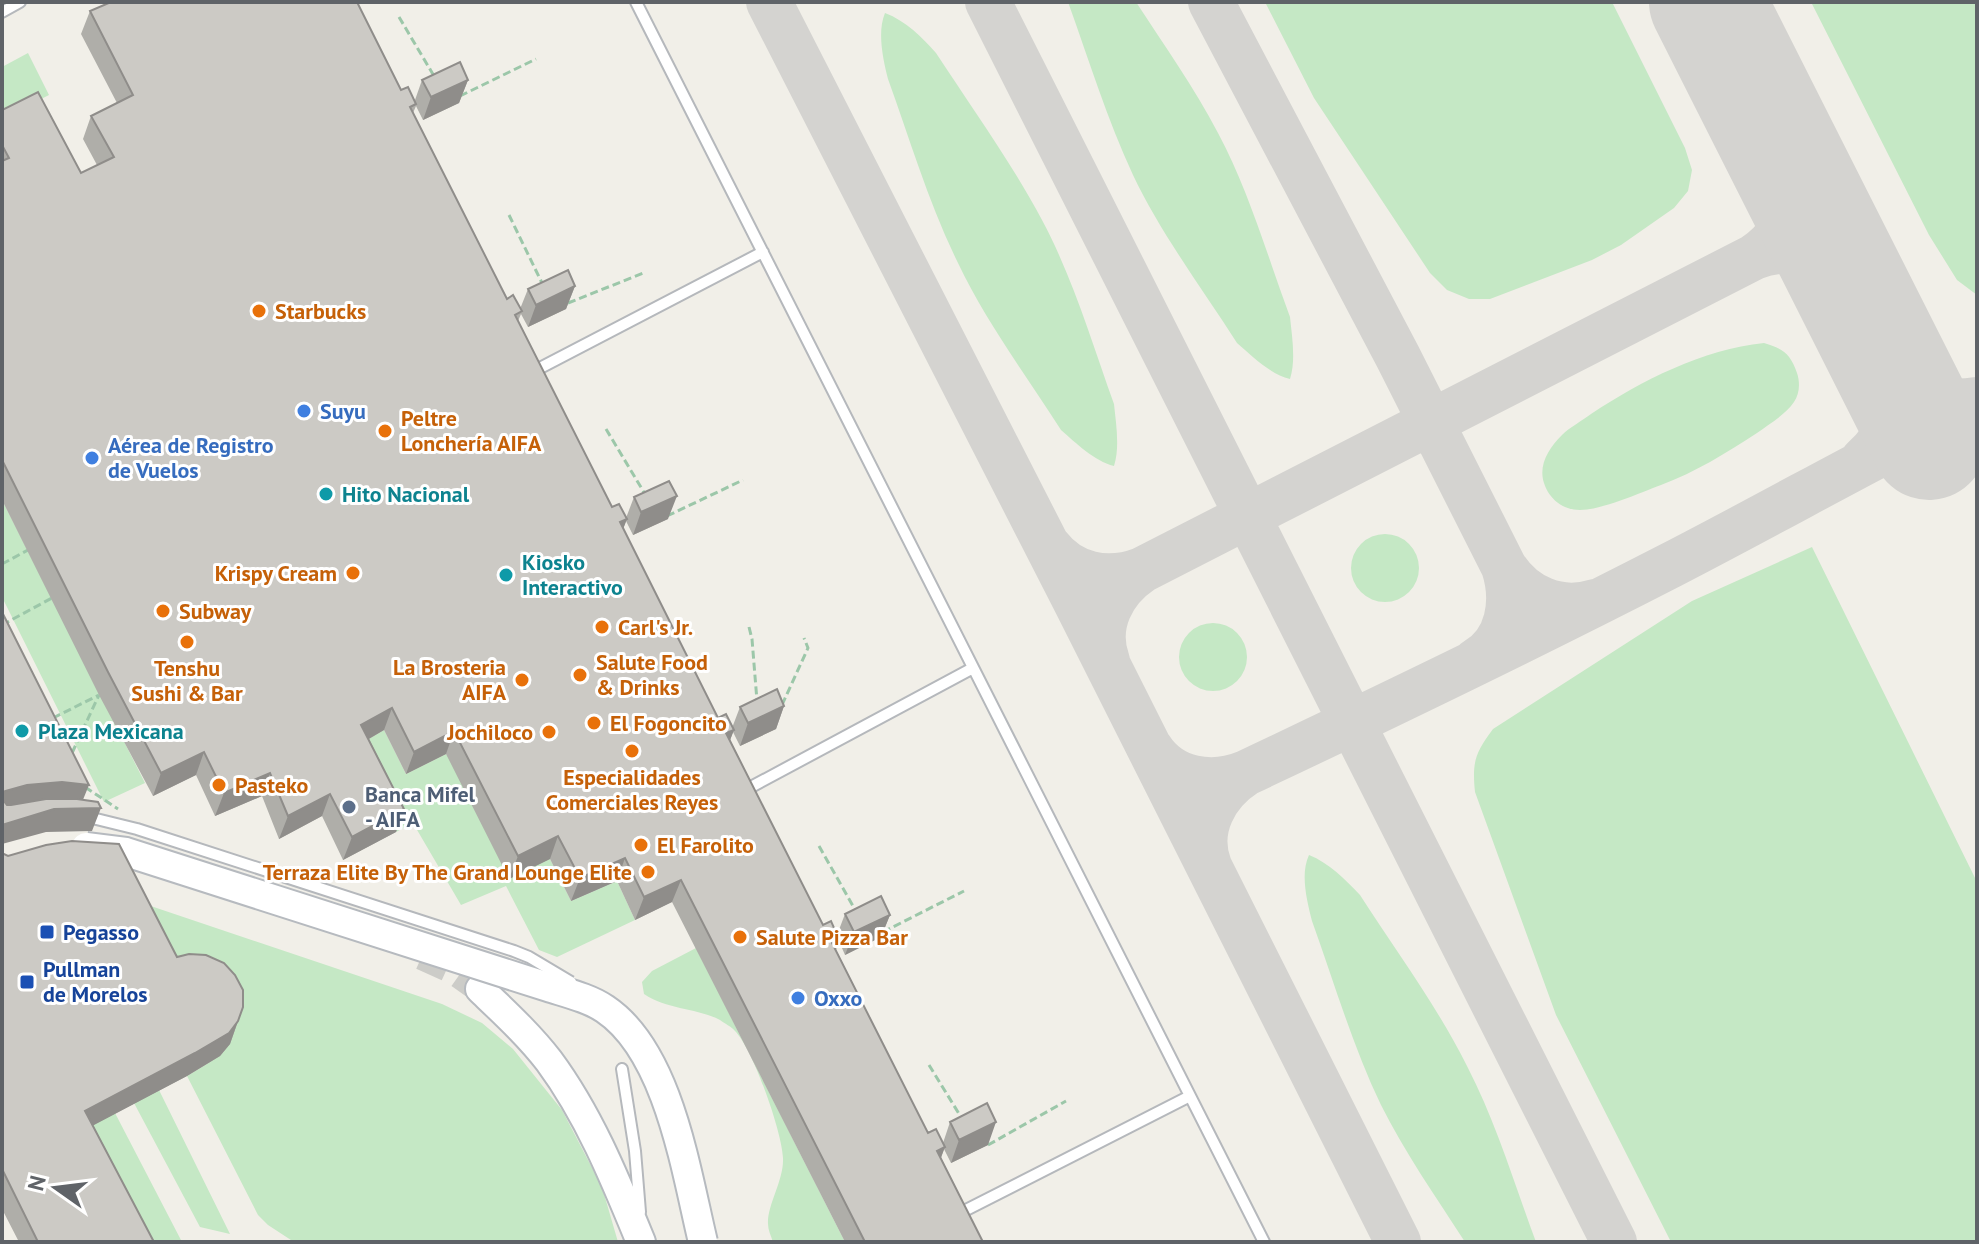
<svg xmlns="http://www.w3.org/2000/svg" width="1979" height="1244" font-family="'PT Sans',sans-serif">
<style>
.green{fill:#c5e8c5}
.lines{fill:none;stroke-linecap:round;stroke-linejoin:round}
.taxiway{stroke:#d4d3d0;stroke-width:46}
.runway{stroke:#d4d3d0;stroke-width:116}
.secondary-tunnel{stroke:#ccccc8;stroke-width:28;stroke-dasharray:28 14;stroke-linecap:butt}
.service-casing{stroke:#b5b8bc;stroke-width:14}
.secondary-casing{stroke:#b6babf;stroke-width:32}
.path{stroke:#9cc7a9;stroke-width:3;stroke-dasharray:8 4;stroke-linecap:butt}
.service{stroke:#fff;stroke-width:10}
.secondary{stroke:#fff;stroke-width:28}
.service-bridge-casing{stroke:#b5b8bc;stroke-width:14;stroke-linecap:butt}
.secondary-bridge-casing{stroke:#b6babf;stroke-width:32;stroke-linecap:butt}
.service-bridge{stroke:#fff;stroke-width:10}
.secondary-bridge{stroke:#fff;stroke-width:28}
.wall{fill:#afaea9}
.shaded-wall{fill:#8f8d8a}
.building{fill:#cccac5;stroke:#8f8d8a;stroke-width:2}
.food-dot{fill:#e8710a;stroke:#fff;stroke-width:3}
.shop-dot{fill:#3f7fe0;stroke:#fff;stroke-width:3}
.culture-dot{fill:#0f9aa8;stroke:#fff;stroke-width:3}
.service-dot{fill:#5c6f8a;stroke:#fff;stroke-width:3}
.transit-dot{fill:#1a4fb4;stroke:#fff;stroke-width:3}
.labels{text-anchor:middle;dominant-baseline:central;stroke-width:6;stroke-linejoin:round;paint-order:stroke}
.food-label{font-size:22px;font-weight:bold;fill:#c56008;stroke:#fff;text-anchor:start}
.shop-label{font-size:22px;font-weight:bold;fill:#366cbe;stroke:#fff;text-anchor:start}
.culture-label{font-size:22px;font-weight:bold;fill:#0d838f;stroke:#fff;text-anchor:start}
.service-label{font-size:22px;font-weight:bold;fill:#4e5e75;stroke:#fff;text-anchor:start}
.transit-label{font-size:22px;font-weight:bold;fill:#164399;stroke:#fff;text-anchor:start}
</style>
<rect width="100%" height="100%" fill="#f1efe8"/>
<path class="green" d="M1068,2H1136C1164,45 1194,87 1218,133C1249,191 1267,255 1290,317C1292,337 1296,360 1290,379C1270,374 1252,356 1237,343C1202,288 1161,234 1133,175C1107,119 1089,60 1068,2Z
M1265,2H1612L1685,148L1692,170L1688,191L1674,208L1621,245L1592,260L1490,299H1469L1447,290L1430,273L1314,98Z
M1811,2H1977V295L1957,280L1929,235Z
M885,13C906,21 922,37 936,53C972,108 1011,162 1042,220C1073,278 1092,343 1114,404C1116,424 1120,447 1114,466C1094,461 1076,443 1061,430C1026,375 986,322 958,263C929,204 910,140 888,79C883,59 877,32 885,13Z
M28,53L49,95L2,119V67Z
M1764,343C1783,349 1790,353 1797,373C1800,382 1800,393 1794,402C1785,415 1769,424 1757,433C1726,453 1696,472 1661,485C1640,493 1601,510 1580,510C1563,510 1549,499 1544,483C1538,465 1549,448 1562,435C1570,427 1582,421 1591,414C1641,381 1703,349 1764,343Z
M2,500L145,783L104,802L2,597Z
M1351 568a34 34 0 1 1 68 0a34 34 0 1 1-68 0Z
M1812,547L1977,882V1242H1671L1556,1015L1475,792C1472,762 1475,753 1493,729L1692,601Z
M1179 657a34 34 0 1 1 68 0a34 34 0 1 1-68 0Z
M384,730L406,774L446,754L550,859L571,901L617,881L635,920L557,957L539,950L506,886L461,905L413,823L396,832L353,748Z
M1309,855C1329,863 1345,879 1360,895C1396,951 1437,1006 1467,1066C1496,1122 1514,1183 1536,1242H1465C1436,1197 1405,1153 1381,1105C1353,1047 1334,982 1312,921C1307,901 1300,874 1309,855Z
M127,898L442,1004L482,1023L513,1049L562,1110L602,1187L618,1242H294L268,1225L258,1215L187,1076C210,1062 225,1056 235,1029L181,977Z
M696,948L845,1242H773C771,1236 768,1230 768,1224C767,1205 784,1180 783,1158C782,1132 753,1049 735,1031C732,1027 724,1023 720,1020C697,1008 668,1010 644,994L642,982L652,971Z
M159,1090L230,1234L200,1227L134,1103Z
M115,1113L182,1242H134L77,1134Z"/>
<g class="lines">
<path class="taxiway" d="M769,2L1077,604L1398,1242
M988,2L1614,1242
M1211,2L1398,357L1504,567
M1786,158C1800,198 1790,233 1754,257C1794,242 1829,254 1852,290
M1863,460C1894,432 1903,403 1890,364C1912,396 1939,406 1977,400
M1048,546C1071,576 1107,583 1142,570C1112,590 1094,625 1107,661
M1142,570L1754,257
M1476,661C1509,642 1515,601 1504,567C1524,598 1559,613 1595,602
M1150,748C1171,781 1212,787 1246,773C1215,793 1195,829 1209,866
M1246,773C1388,706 1531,637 1671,565C1774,512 1874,455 1977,404"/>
<path class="runway" d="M1707,2L1929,442"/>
<path class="secondary-tunnel" d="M422,956L453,970L480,989"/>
<g class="service-casing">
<path id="service" d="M636,2L1264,1242
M2,12L20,2
M540,368L763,252
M751,787L973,668
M622,1069L635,1151L640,1212
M966,1210L1190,1096"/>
</g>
<g class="secondary-casing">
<path id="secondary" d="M480,989C504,1012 529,1035 549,1061C589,1115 615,1179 641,1242"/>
</g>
<path class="path" d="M399,17L434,76
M460,96L536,59
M509,215L542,283
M568,303L646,272
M606,429L645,494
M667,516L743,480
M2,564L28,550
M2,625L52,598
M749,627L752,639L757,701
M782,705L808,648L804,638
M53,718L99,695
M72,753L99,695
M85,787L118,809
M819,846L857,913
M883,932L964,891
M929,1065L961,1117
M988,1145L1066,1101"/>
<use href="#service" class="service"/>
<use href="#secondary" class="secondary"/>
<g class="service-bridge-casing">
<path id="service-bridge" d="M84,816L137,829L514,951L529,957L571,982"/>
</g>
<g class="secondary-bridge-casing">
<path id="secondary-bridge" d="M86,847L126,852L548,987C567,993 589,998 605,1009C669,1052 686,1172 703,1242"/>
</g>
<use href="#service-bridge" class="service-bridge"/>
<use href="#secondary-bridge" class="secondary-bridge"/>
</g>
<path class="wall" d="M90,11L401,90L415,100L422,80H468L459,103L423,120L416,106L413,113L507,299L520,309L528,289L575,286L566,309L528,327L521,314L518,321L612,507L626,518L634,497L668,519L633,535L626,521L623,529L718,718L732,728L740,707L784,706L776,729L740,746L733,732L730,740L823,925L837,935L845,914L890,915L881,937L845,955L839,941L836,950L928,1133L943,1143L950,1122L988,1145L951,1163L944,1149L941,1158L983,1242H845L672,902L635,920L617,881L571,901L550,859L509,879L446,754L406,774L384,730L369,739L404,809L396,832L343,860L322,816L279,839L262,796L215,816L196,775L153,796L99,695L2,500V110L81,173L97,165L83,139L91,116L117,103L81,34Z
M2,853L177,957L243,1007L230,1044L220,1056L187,1076L93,1125L154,1242H19L2,1209Z"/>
<path class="shaded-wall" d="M468,80L459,103L423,120L431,97Z
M575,286L566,309L528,327L536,305Z
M677,496L668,519L633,535L641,512Z
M627,519L618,542L620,522Z
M784,706L776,729L740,746L748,723Z
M392,708L384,730L353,748L361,725Z
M734,730L725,753L726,733Z
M454,731L446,754L406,774L414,752Z
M204,752L196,775L153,796L161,773Z
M270,773L262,796L215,816L224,793Z
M62,782L89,785L80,807L2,812V797L5,791L27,785Z
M330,794L322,816L279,839L288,816Z
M101,808L92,831L46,832L2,844V825L5,823L54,809Z
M404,809L396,832L343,860L352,837Z
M558,836L550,859L509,879L518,856Z
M625,858L617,881L571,901L580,878Z
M681,880L672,902L635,920L644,897Z
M890,915L881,937L845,955L854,932Z
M839,939L831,962L832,943Z
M238,1021L230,1044L220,1056L187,1076L77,1134L85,1111Z
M996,1122L988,1145L951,1163L959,1140Z
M945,1147L936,1170L937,1151Z"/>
<path class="building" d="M111,2H357L401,90L408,87L416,104L410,107L507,299L513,295L522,311L515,315L612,507L619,504L627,519L620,522L718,718L726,714L734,730L726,733L823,925L831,921L839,939L832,943L928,1133L936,1129L945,1147L937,1151L983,1242H865L681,880L644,897L625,858L580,878L558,836L518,856L454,731L414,752L392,708L361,725L404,809L352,837L330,794L288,816L270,773L224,793L204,752L161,773L108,672L2,460V161L9,158L2,145V110L38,92L81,173L114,157L91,116L133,95L90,11Z
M460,62L468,80L431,97L422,80Z
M568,270L575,286L536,305L528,289Z
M669,481L677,496L641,512L634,497Z
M2,612L89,785L62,782L27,785L5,791L3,794V800L7,805H11L46,799H77L98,802L101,808L54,809L2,825Z
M777,689L784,706L748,723L740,707Z
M72,841L119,844L177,957L189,954L206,955L224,963L235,975L243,990V1007L238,1021L229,1033L195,1053L85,1111L154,1242H38L2,1169V853L8,856L46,845Z
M881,896L890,915L854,932L845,914Z
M987,1103L996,1122L959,1140L950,1122Z"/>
<g class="food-dot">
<circle cx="259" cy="311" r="8"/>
<circle cx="385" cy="431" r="8"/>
<circle cx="353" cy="573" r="8"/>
<circle cx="163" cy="611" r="8"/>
<circle cx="602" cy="627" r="8"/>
<circle cx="187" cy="642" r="8"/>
<circle cx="580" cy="675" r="8"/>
<circle cx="522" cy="680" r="8"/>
<circle cx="594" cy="723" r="8"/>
<circle cx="549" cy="732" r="8"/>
<circle cx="632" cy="751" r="8"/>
<circle cx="219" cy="785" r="8"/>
<circle cx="641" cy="845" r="8"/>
<circle cx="648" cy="872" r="8"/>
<circle cx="740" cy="937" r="8"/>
</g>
<g class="shop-dot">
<circle cx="304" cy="411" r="8"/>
<circle cx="92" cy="458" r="8"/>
<circle cx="798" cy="998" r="8"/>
</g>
<g class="culture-dot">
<circle cx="326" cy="494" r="8"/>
<circle cx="506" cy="575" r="8"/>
<circle cx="22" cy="731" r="8"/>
</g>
<circle class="service-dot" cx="349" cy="807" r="8"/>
<g class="transit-dot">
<rect x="39" y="924" width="16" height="16" rx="4"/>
<rect x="19" y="974" width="16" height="16" rx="4"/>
</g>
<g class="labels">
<g class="food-label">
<text x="275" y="311">Starbucks</text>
<text x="401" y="418">Peltre<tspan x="401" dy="25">Lonchería AIFA</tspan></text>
<text x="337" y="573" text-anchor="end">Krispy Cream</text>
<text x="179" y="611">Subway</text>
<text x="618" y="627">Carl's Jr.</text>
<text x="596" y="662">Salute Food<tspan x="596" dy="25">&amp; Drinks</tspan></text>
<text x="506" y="667" text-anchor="end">La Brosteria<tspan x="506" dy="25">AIFA</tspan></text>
<text x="187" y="668" text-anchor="middle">Tenshu<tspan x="187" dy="25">Sushi &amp; Bar</tspan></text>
<text x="610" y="723">El Fogoncito</text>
<text x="533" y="732" text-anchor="end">Jochiloco</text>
<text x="632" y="777" text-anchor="middle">Especialidades<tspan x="632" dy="25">Comerciales Reyes</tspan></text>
<text x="235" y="785">Pasteko</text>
<text x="657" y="845">El Farolito</text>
<text x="632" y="872" text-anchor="end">Terraza Elite By The Grand Lounge Elite</text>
<text x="756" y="937">Salute Pizza Bar</text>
</g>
<g class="shop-label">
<text x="320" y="411">Suyu</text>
<text x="108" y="445">Aérea de Registro<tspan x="108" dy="25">de Vuelos</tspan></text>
<text x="814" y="998">Oxxo</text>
</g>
<g class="culture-label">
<text x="342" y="494">Hito Nacional</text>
<text x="522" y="562">Kiosko<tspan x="522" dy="25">Interactivo</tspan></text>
<text x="38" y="731">Plaza Mexicana</text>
</g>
<g class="service-label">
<text x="365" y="794">Banca Mifel<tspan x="365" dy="25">- AIFA</tspan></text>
</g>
<g class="transit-label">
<text x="63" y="932">Pegasso</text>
<text x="43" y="969">Pullman<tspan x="43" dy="25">de Morelos</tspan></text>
</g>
</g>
<rect width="1979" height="1244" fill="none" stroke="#5f6368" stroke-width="8"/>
<g transform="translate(56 1188) rotate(284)" stroke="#ffffff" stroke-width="6" paint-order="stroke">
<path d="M0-6L14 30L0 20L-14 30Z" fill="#5f6368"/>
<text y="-12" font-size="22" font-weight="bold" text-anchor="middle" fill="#5f6368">N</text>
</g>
</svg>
